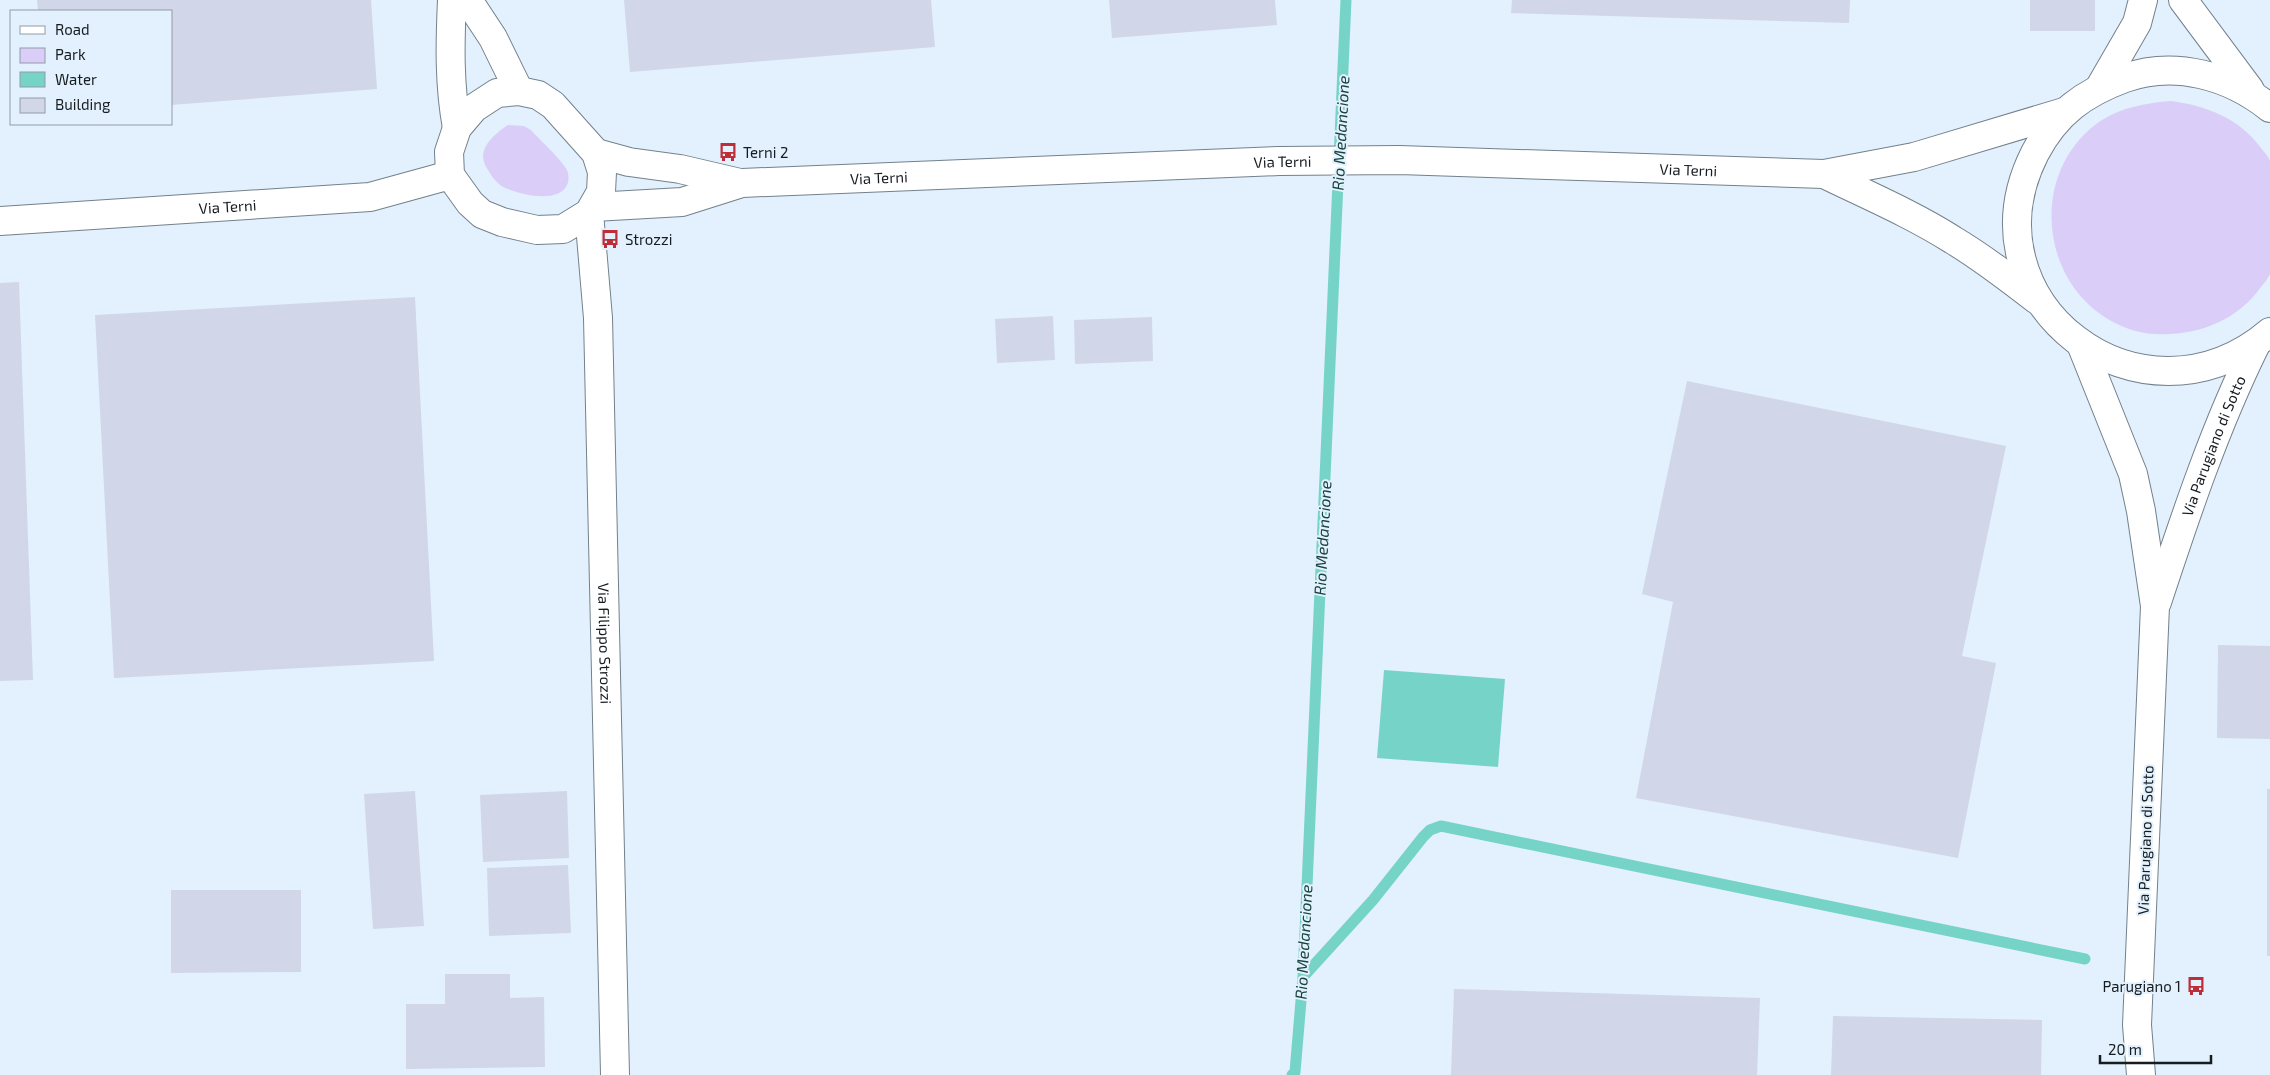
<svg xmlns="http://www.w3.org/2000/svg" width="2270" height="1075" font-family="'Exo 2',sans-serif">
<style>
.green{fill:#dacef9}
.water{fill:#76d3c7}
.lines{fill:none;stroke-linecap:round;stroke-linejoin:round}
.stream{stroke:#76d3c7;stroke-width:11}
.building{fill:#d1d7e8}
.street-casing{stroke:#73818b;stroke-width:30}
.secondary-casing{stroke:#73818b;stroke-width:30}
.street{stroke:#fff;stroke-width:28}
.secondary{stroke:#fff;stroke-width:28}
.labels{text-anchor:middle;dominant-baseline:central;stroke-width:4;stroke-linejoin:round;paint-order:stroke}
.poi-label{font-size:15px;fill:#171c21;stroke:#e2f1fd;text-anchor:start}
.street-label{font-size:15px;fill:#171c21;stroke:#e2f1fd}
.water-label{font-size:16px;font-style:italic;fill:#18443f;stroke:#e2f1fd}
</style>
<rect width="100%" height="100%" fill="#e2f1fd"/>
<path class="green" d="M2171,101C2207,106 2239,118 2261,148C2264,152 2269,157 2270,161C2270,172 2270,204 2270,218C2270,230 2270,264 2270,274C2268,279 2264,283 2261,287C2237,321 2197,336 2156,334C2138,334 2118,326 2103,316C2036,271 2033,165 2102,120C2123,107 2146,103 2171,101Z
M508,125L524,126L531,130C541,141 560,158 567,170C569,175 569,181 567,185C558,205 514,194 500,185C495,181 491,175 488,170C474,151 493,135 508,125Z"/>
<path class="water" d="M1384,670L1505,679L1498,767L1377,758Z"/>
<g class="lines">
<path class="stream" d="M1303,977L1373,900L1423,837L1430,830L1441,826L2085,959
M1292,1075L1295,1072L1303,977L1346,0"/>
</g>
<path class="building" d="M37,0H371L377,89L171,105V11H38Z
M624,0H931L935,47L630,72Z
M1109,0H1275L1277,25L1112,38Z
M1512,0H1850L1849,23L1511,13Z
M2030,0H2095V31H2030Z
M19,282L33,680L0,681V283Z
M415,297L434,661L114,678L95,315Z
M1053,316L1055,360L997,363L995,319Z
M1152,317L1153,361L1075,364L1074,320Z
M1687,381L2006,446L1962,656L1996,663L1958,858L1636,798L1673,602L1642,594Z
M2218,645L2270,646V739L2217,738Z
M2267,789H2270V956H2267Z
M415,791L424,926L373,929L364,794Z
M567,791L569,858L483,862L480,795Z
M568,865L571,933L489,936L487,868Z
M171,890H301V972L171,973Z
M445,974H510V998L544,997L545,1067L406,1069V1004H445Z
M1454,989L1760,998L1757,1075H1451Z
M1833,1016L2042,1020L2041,1075H1831Z"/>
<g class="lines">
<g class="street-casing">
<g id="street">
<path d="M452,0C450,43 449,85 457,128"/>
<path d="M468,0L493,38L519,91"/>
<path id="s1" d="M589,213L598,318L615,1075"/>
<path d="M2081,344L2133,474L2141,511L2155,606L2137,1025L2141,1075"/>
<path id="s2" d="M2157,602C2186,514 2215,427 2256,344"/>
</g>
</g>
<g class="secondary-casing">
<g id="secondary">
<path d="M2183,0L2250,90"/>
<path d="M2100,87L2137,23L2143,0"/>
<path d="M519,91L538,95L553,105L596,153L602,172L601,192L589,213L563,229L537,230L502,222L482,214L470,203L450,175L449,152L457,128L474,108L497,93Z"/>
<path d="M2270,108C2230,76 2175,60 2125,78C2084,93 2056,113 2035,153C1959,302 2141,441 2270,332"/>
<path d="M596,153L629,162L680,169L740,183"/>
<path d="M1824,174C1867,195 1912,214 1953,240C1983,258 2010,279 2037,300"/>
<path id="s3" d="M594,207L682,202L742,183L1279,161L1399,160L1824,174L1914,157L2064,112"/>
<path id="s4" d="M0,221L370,197L450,175"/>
</g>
</g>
<use href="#street" class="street"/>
<use href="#secondary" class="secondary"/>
</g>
<defs>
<g id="bus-bare" transform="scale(1.5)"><path d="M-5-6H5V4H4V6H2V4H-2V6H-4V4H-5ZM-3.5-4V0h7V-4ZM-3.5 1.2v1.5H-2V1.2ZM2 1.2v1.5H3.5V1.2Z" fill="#be2e38" stroke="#e2f1fd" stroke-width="2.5" paint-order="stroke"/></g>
</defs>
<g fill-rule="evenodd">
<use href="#bus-bare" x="728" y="152"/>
<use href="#bus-bare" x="610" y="239"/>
<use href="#bus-bare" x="2196" y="986"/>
</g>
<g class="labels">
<g class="poi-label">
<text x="743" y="152">Terni 2</text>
<text x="625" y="239">Strozzi</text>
<text x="2181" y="986" text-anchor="end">Parugiano 1</text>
</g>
<g class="street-label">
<text stroke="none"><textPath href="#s3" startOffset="692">Via Terni</textPath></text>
<text stroke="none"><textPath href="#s3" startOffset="1098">Via Terni</textPath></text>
<text stroke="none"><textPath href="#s3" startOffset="288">Via Terni</textPath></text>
<text stroke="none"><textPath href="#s4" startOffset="228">Via Terni</textPath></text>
<text stroke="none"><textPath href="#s2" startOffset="166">Via Parugiano di Sotto</textPath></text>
<text stroke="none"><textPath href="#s1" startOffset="431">Via Filippo Strozzi</textPath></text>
<text transform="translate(2145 840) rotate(-88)">Via Parugiano di Sotto</text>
</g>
<g class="water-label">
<text transform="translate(1340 133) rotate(-87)">Rio Medancione</text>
<text transform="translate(1322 538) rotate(-87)">Rio Medancione</text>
<text transform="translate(1303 942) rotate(-87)">Rio Medancione</text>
</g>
</g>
<rect x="10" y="10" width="162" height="115" fill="#e2f1fd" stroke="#919ca5"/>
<rect x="20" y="26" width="25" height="8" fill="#ffffff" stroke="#919ca5"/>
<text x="55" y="35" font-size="15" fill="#171c21">Road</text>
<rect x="20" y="48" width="25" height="15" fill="#dacef9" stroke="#919ca5"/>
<text x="55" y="60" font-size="15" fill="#171c21">Park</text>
<rect x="20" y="72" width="25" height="15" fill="#76d3c7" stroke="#919ca5"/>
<text x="55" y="85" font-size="15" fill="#171c21">Water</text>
<rect x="20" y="98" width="25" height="15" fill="#d1d7e8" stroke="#919ca5"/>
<text x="55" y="110" font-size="15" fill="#171c21">Building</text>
<path d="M2100 1055v8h111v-8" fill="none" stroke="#171c21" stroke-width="2.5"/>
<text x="2108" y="1055" font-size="15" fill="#171c21" stroke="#e2f1fd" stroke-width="4" paint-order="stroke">20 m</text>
</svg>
